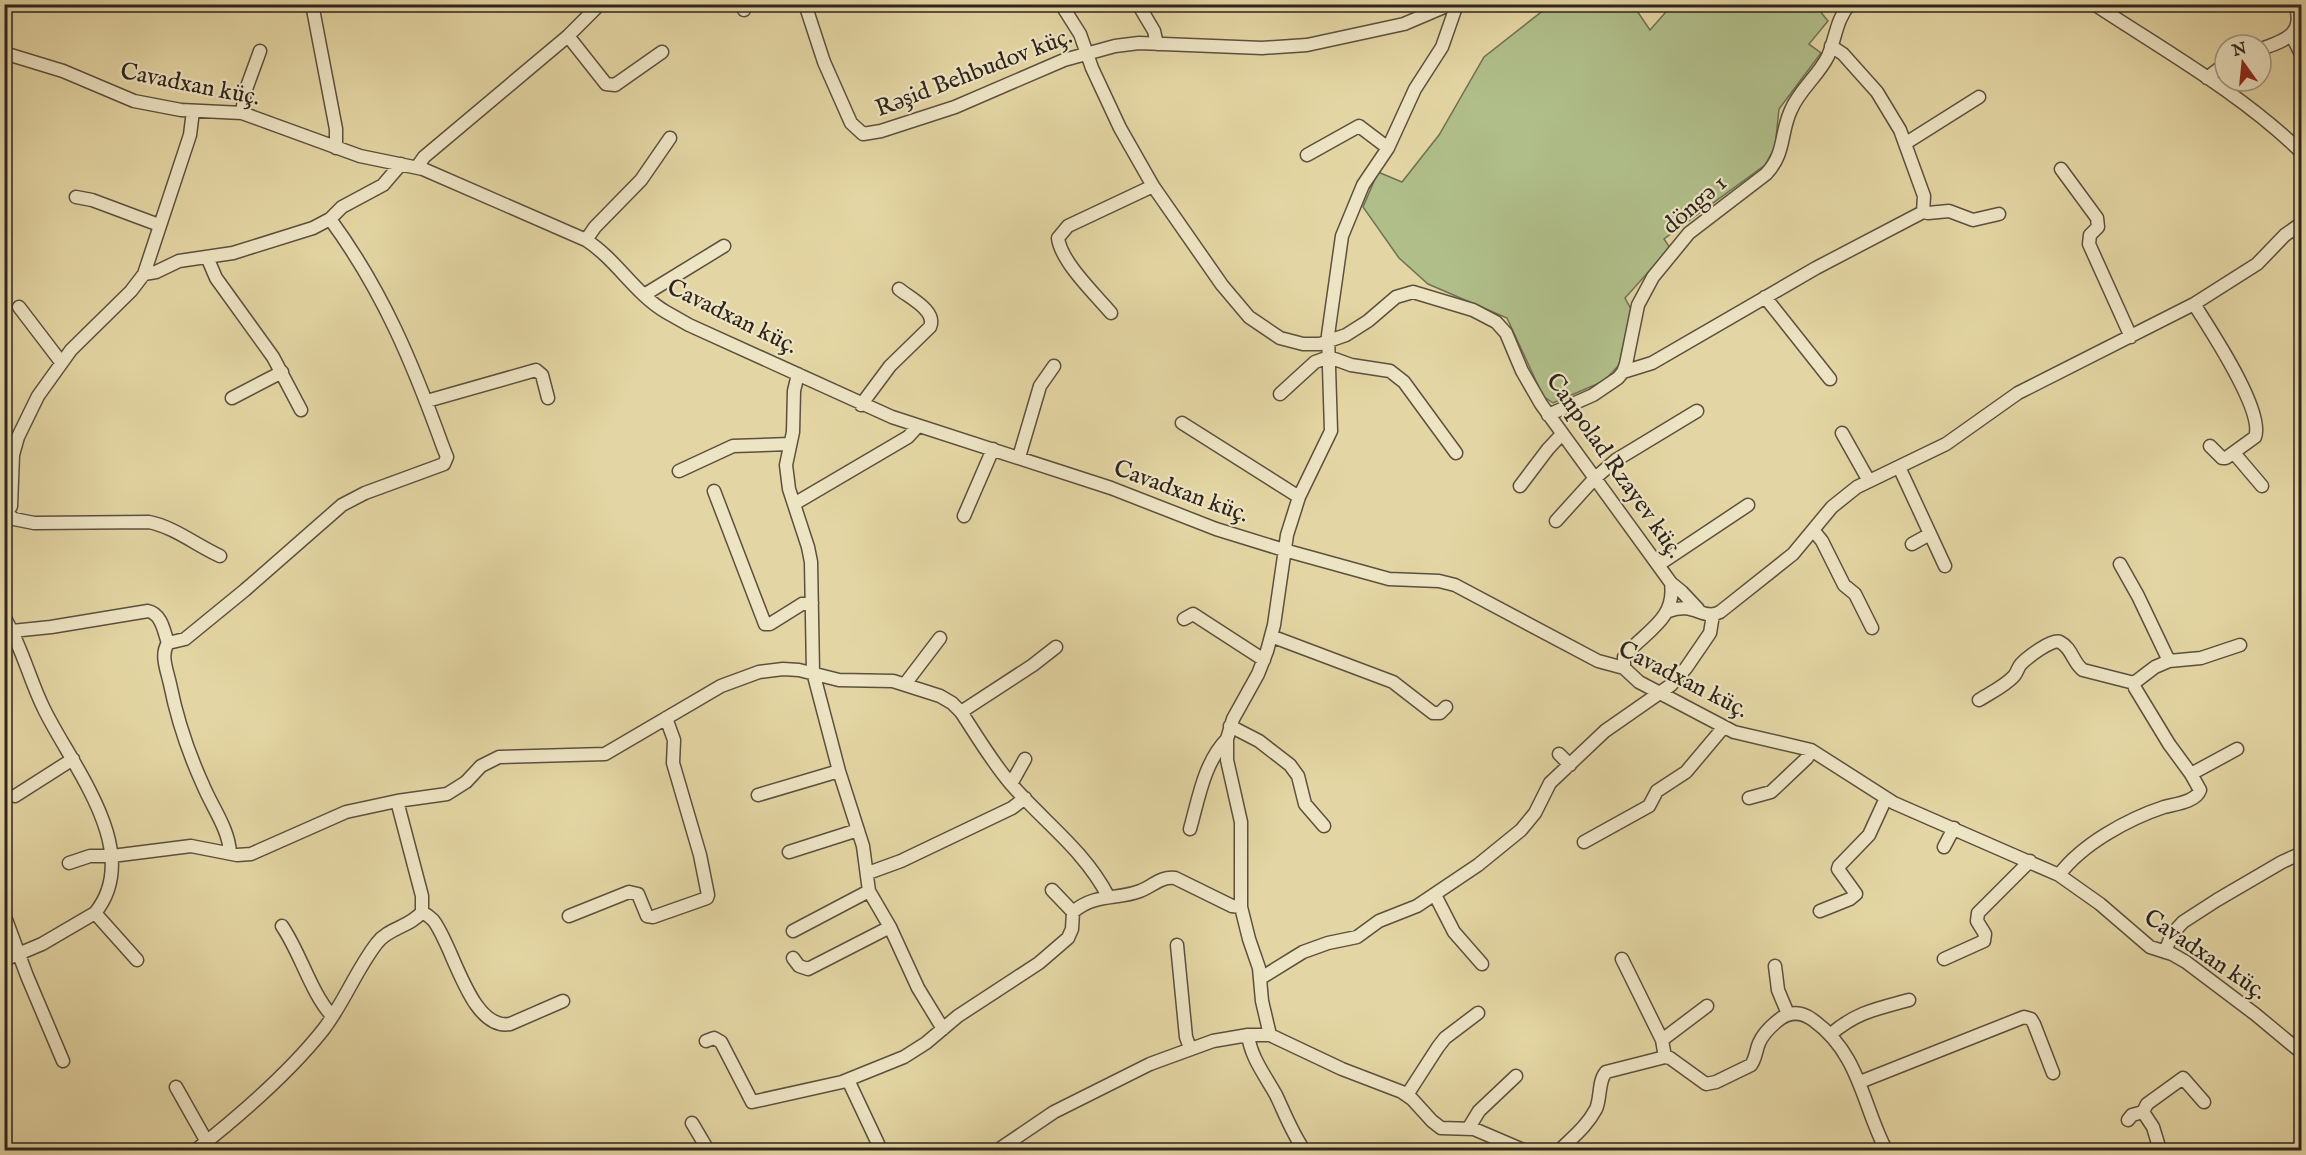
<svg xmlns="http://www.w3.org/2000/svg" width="2306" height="1155" font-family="'IM FELL English',serif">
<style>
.green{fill:#b0be89;stroke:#6f7152;stroke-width:1.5}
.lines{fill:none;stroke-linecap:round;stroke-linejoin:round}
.minor-casing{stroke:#5c503e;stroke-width:15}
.minor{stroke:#ede4c4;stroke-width:12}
.labels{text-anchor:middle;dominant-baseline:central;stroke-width:4.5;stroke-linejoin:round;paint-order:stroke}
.street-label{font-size:24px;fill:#2e241c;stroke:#ede4c4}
</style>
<rect width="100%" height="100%" fill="#e4d6a4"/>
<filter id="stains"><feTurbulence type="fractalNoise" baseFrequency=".00333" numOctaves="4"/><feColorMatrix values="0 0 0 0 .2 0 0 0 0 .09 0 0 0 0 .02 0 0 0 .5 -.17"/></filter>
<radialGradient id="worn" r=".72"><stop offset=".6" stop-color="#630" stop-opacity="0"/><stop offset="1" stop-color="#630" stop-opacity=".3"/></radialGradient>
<path class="green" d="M1731,4L1733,7L1738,4L1815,5L1828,21L1809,44L1821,53L1779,109L1775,147L1765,165L1664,239L1670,248L1625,298L1631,309L1619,365L1604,381L1553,403L1543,396L1507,318L1428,284L1399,258L1363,207L1378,172L1402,182L1439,135L1484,57L1545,9L1542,5H1633L1650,30L1672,5Z"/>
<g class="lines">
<g class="minor-casing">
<path id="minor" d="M312,4L336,129V148
M741,4L744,10
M805,4L824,62L851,123L863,134L881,131L955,107L1064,60L1115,46L1139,43L1262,48L1307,45L1404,24L1451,4
M1061,4L1080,34L1092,68L1120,128L1153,186L1222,285L1249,317L1280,338L1303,344H1320L1346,335L1368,321L1396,297L1413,292L1473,310L1496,322L1506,333L1522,371L1541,404L1671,583C1676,618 1648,630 1627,653L1624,657V668
M1138,4L1154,31L1157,44
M1869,4H1879
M2094,4C2162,49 2244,95 2302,153
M568,36L606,84L615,85L662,52
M2292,36L2302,56
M2261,49C2283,41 2306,35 2295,4
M4,53L63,71L134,101L181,110L242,113L360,156L423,169L586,240C617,260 635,294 666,312L689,325L892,417L1111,488L1216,529L1284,550L1389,579L1439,581L1455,585L1598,661L1624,668L1639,682L1734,732L1811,750L1894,803L2059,875L2100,904L2150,947L2172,954L2186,962L2255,1014L2302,1053
M2207,78L2225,64
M242,113L245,92L260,51
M1906,143L1979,97
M1307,155L1359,126L1388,148
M417,167L424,157L568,36L600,4
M2061,169L2097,218L2098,227L2090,235L2089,244L2131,337
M76,197L92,200L159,225
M1923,212L1928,213L1949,211L1973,220L1999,214
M586,240L595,227L641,180L670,138
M207,257L216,278L273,357L301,410
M144,274L156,272L179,261L233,253L313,228L330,219L342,207L383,185L401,164
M644,295L724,246
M1765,297L1830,379
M2194,304C2209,328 2265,411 2255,437L2226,458H2222L2210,446
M19,307L61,362
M1111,313C1095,294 1061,262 1058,238L1068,226L1153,186
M1623,372L1652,363L1816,268L1923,212L1924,196L1900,130L1877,92L1843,54L1831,46
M798,374L794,391L793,432L786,465L789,489L808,547L811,562L813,672L839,771L863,846L869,891L890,927L918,988L943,1029
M1280,394L1315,362L1329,357L1351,365L1390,371L1404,382L1456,453
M232,398L282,372
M427,401L536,370L542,375L548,398
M861,405L890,366L930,327C937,311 910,298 899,289
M1548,415L1593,395L1618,378L1623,372L1626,364L1638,305L1653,277L1689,233L1766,174C1786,153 1780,133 1791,110C1799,90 1819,75 1828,56C1836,38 1836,19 1850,4
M1182,423L1299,497
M1842,433L1869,481
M2234,453L2262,486
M1019,457L1040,386L1054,366
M1899,467L1945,566
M679,471L733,446L789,444
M1520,486L1548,449L1562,434
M714,491L765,624H770L802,604L812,603
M794,504L908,437L918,426
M8,514L14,519L34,523L149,522C174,527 196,545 220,556
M964,516L993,449
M4,518L11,506L13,455L18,437L38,396L71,350L131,291L144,274L190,135L193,111
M1556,521L1594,479L1616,460L1697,411
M1813,530L1822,541L1844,585L1855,594L1872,628
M1912,544L1930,534
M1658,565L1748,505
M1671,583L1682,592L1698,609
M1669,611C1694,601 1703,621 1720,612L1793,554L1832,507L1857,487L1946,444L2018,393L2194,304L2257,264L2285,235L2302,223
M4,617C22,646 29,679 44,709C71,765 145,852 95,913L42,944L4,960
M1184,619L1193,614L1264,660
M12,631L51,627L148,611C162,614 164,632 168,643L185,639L245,590L342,505L365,493L444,464L447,457L443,447C413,364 383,291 330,219
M1271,636L1393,682L1433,713H1440L1446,707
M168,643C160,655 167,670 170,684C177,719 188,752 203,785C212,807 229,829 230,853
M2169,661L2201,658L2240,645
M905,684L940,638
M1979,700C1990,693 2005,686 2014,676C2017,673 2018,667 2021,664C2027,658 2052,638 2060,642C2072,648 2073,663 2083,670L2134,683
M961,712L1033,665L1056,647
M1230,726L1259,741L1290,765L1298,776L1305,804L1324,826
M1559,754L1570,765
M2191,774L2237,749
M1011,784L1025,759
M758,795L839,771
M15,796L73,759
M1749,798L1771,792L1807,758L1811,750
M1190,829C1199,797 1204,763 1227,739
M1584,842L1649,806L1657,791L1686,772L1723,728
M1944,847L1954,828
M789,852L858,830
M69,863L90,856H112L191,846L237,855L251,854L346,812L397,801L447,794L466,782L481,766L499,757L605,754L721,686L759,672L783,669L799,670L839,680L893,681L940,696L952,703L961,712C977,736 992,762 1011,784C1044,822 1084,850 1108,896
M868,873L901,861L1012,808L1025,798
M2059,875C2082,844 2128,819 2164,807C2175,804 2196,802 2200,790L2191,774L2169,744L2135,688L2134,683L2155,667L2169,661L2138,596L2120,564
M1052,890L1073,912
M1435,895L1454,932L1482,964
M1820,911L1850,899L1856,894L1838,869L1839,866L1869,835L1886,798
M422,912C426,914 430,917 433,920C453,944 470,1031 510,1024L563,1001
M95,913L137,960
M4,914L27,976L63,1061
M569,916L629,892L638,894L647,916L653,917L707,898L708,895L700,855L673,763L674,740L666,718
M282,926C301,954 310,991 332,1016
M793,931L869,891
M1177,945L1186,1037L1190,1048
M2165,952L2172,934L2183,922L2217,900L2282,862L2302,853
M793,958L799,966L808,969L890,927
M1622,959L1662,1040L1665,1057
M1944,959L1984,941L1985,934L1977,921L1978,913L2030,861
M1775,966L1778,990L1788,1014
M1261,978L1303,952L1328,943L1357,937L1379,921L1417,906L1478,865L1521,830L1535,813L1550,783L1605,731L1671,685L1686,668L1710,633L1713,615
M1831,1034C1857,1012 1876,1009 1909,1000
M1248,1035C1251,1058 1265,1075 1276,1095C1285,1114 1292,1133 1304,1150
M1270,1035L1262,1001L1259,968L1249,939L1241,907V822L1227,760V739L1233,719L1258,674L1267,651L1274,625L1287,535L1299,497L1331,431L1328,335L1342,236L1363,185L1388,148L1415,89L1442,47L1457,4
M1662,1040L1707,1006
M706,1041L714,1038L721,1042L752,1102L842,1082L904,1057L926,1043L958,1016L1039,963L1068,938L1072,929L1073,912C1095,893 1117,900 1140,891C1153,886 1161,876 1175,878L1232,906L1241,907
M848,1080L881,1150
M1860,1082L2024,1017L2031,1019L2034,1024L2053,1073
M176,1087L207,1142
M1407,1095L1438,1047L1445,1038L1478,1013
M2128,1120L2132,1115L2143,1112
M692,1123L708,1150
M1468,1129L1479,1111L1516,1076
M196,1150C239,1116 289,1073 323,1030C344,1003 356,970 377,943C388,928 410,927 422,912V896L397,801
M998,1150L1054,1112L1150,1064L1213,1041L1248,1035H1270L1342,1069L1402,1092L1412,1099L1432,1121L1441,1128L1474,1129L1523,1150
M1560,1150C1573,1137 1587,1126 1596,1109C1601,1098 1598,1081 1606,1072L1665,1057L1670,1058L1706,1084L1716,1082L1751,1065C1756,1058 1756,1050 1759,1043C1763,1034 1772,1025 1780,1019C1791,1011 1802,1012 1813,1020C1860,1054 1862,1104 1886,1150
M2160,1150L2153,1127L2143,1112L2147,1104L2183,1078L2204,1102"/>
</g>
<use href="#minor" class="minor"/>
</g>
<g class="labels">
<g class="street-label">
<text transform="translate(974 73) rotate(-21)">Rəşid Behbudov küç.</text>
<text transform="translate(190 85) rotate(11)">Cavadxan küç.</text>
<text transform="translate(1695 205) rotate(-41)">döngə 1</text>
<text transform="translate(732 317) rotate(26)">Cavadxan küç.</text>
<text transform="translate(1614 466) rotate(55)">Canpolad Rzayev küç.</text>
<text transform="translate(1181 492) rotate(20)">Cavadxan küç.</text>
<text transform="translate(1683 680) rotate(27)">Cavadxan küç.</text>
<text transform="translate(2205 955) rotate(34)">Cavadxan küç.</text>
</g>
</g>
<rect width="2306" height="1155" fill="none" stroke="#e4d6a4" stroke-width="24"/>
<rect x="6" y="6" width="2294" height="1143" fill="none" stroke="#2e241c" stroke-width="3"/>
<rect x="12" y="12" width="2282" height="1131" fill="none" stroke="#2e241c" stroke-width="1.5"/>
<g transform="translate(2243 63) rotate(345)"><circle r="28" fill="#ede4c4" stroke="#a19781" stroke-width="1.5"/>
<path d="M0-4.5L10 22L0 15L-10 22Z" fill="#8f2418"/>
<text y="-9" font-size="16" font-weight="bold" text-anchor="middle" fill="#2e241c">N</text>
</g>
<rect width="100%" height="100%" filter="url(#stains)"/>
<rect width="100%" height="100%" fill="url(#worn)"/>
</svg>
